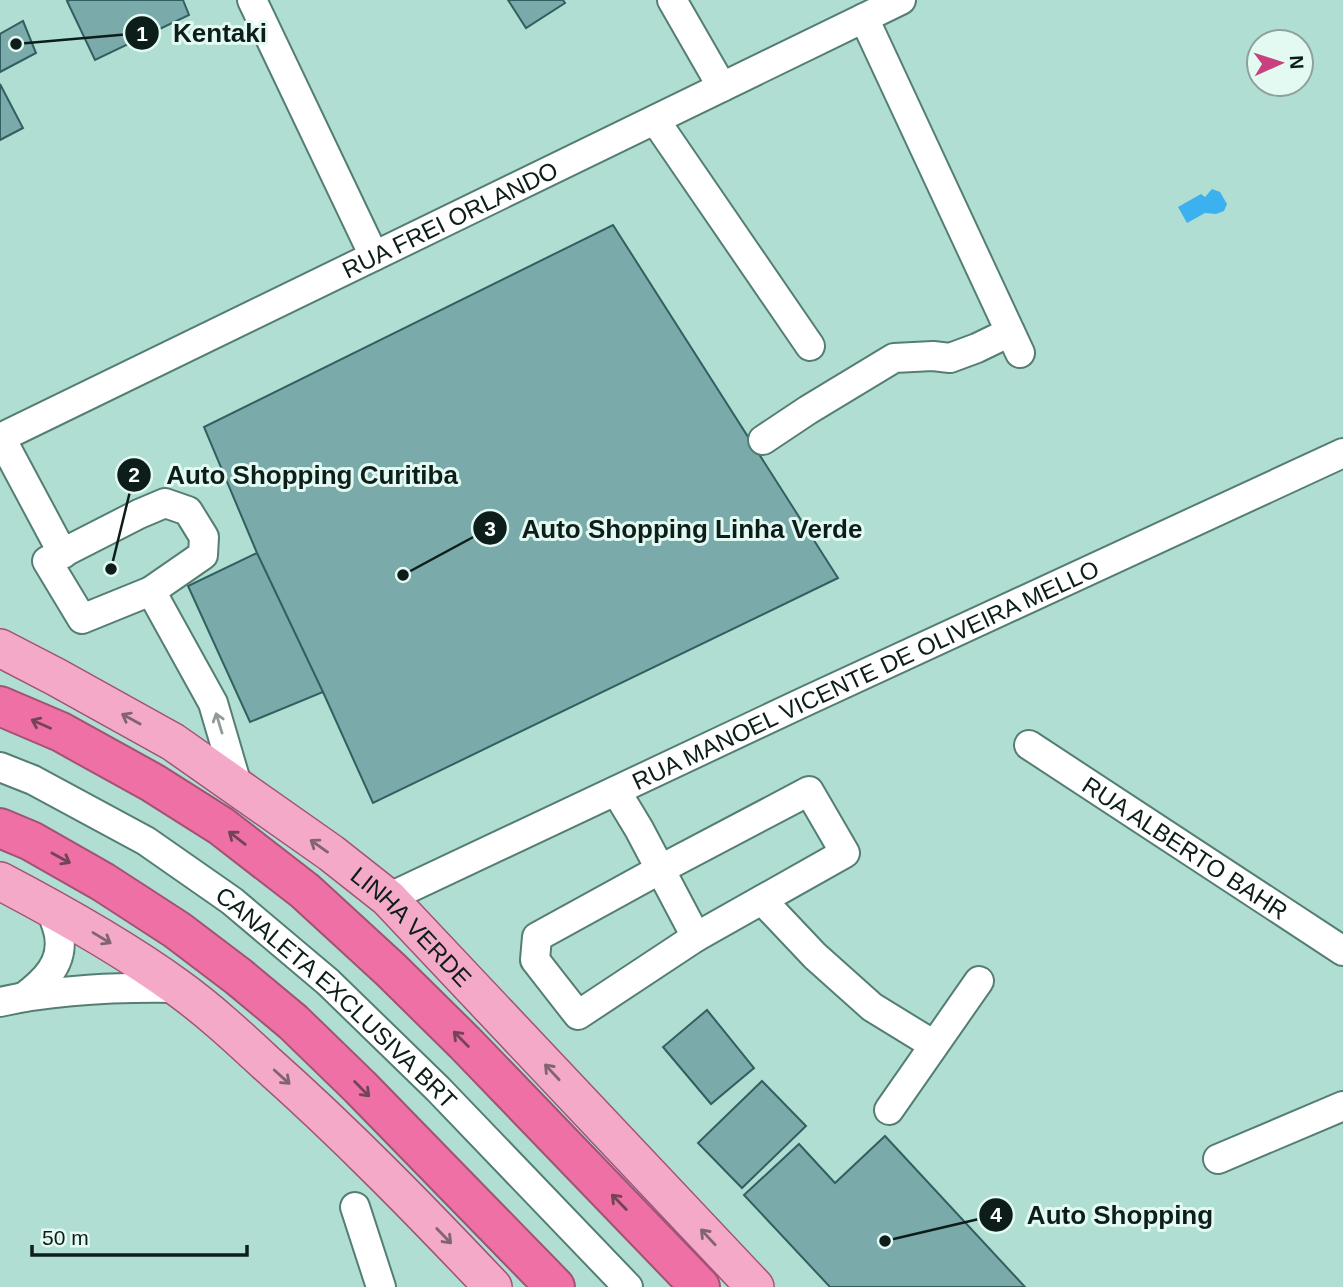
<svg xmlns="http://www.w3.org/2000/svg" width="1343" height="1287" font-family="Arial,sans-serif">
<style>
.water{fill:#3cb1ef}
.building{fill:#7aaaaa;stroke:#326060;stroke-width:2}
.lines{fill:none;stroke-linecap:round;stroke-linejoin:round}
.minor-casing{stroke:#547e73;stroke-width:32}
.major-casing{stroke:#a05374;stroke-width:40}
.highway-casing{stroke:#a05374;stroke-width:42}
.minor{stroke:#fff;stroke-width:28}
.major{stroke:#f5a9c8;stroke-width:37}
.highway{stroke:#ef70a4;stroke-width:38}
.oneway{stroke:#816471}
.oneway2{stroke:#929a98}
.oneway3{stroke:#734358}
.labels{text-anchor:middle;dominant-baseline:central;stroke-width:6;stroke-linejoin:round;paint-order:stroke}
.street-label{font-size:24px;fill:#0d1e1a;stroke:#e3faf3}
.leader{fill:none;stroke:#0d1e1a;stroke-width:2.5}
.callout-dot{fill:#0d1e1a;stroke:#e3faf3;stroke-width:2.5}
.mark-label{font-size:21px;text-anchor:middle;font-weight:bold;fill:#fff}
.callout-label{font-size:26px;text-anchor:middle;font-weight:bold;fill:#0d1e1a;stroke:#e3faf3;stroke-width:6;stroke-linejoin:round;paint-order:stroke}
</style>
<rect width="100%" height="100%" fill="#b1ded2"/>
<path class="water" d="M1212,189L1220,192L1227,204L1224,211L1216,214L1205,213L1187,223L1178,207L1201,194L1205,197Z"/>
<path class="building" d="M70,0H183L189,15L95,60L67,1Z
M508,0H563L565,3L526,28Z
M23,21L36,53L0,72V34Z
M0,84L23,128L0,140Z
M613,225L838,578L373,803L323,692L257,553L204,427Z
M257,553L323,692L250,722L188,586Z
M707,1010L754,1068L711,1104L663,1047Z
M762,1081L806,1126L742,1188L698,1143Z
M885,1136L1025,1287H830L744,1195L799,1144L835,1183Z"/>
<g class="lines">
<g class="minor-casing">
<g id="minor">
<path d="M252,0L374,256"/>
<path d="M672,0L722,87"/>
<path d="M864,18L1020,353"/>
<path d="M655,120L810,346"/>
<path id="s1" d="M0,438L901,0"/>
<path d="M1,438L63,554"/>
<path d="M763,440L808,410L894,358L933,356L950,358L977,348L1010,332"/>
<path d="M165,503L188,511L204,537L203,555L151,591L82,619L47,561L139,514Z"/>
<path d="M151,591L213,703L238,788"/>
<path id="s2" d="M1029,745L1343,951"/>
<path id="s3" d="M0,767L33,780L146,841L232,901L328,982L438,1089L628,1287"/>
<path d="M616,791L639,829L696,937"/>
<path d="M809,791L845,853L696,937L578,1015L535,960L537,937L659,870Z"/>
<path id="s4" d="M388,898L804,702L1343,453"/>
<path d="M762,900L815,956L872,1007L934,1045"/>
<path d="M24,997C45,981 64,963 59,935C57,925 53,916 50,907"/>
<path d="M0,1002C58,989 118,987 178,988"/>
<path d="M889,1110L979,981"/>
<path d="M1218,1159L1343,1106"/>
<path d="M355,1207L381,1287"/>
</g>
</g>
<g class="major-casing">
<g id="major">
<path id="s5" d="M0,648L56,677L173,742L331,853L388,898L755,1287"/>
<path d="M0,881C61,913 122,947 177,987C209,1010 238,1037 266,1063C346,1134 420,1210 493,1287"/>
</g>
</g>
<g class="highway-casing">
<path id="highway" d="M0,706L61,732L153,783L221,826L305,891L391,970L465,1043L700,1287
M0,828L31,841L103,882L177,930L239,977L293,1022L360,1087L555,1287"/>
</g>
<use href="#minor" class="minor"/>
<use href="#major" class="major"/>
<use href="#highway" class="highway"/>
</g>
<defs><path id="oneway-shaft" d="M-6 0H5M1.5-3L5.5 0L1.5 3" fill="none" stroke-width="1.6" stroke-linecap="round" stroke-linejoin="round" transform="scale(1.75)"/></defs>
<g class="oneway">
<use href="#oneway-shaft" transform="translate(131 719) rotate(-151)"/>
<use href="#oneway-shaft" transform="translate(319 846) rotate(-145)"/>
<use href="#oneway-shaft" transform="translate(102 938) rotate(31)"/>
<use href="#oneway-shaft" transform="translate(552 1072) rotate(-133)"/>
<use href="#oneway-shaft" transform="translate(282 1077) rotate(42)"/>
<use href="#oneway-shaft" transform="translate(444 1236) rotate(46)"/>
<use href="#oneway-shaft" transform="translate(708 1237) rotate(-133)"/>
</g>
<use class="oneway2" href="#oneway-shaft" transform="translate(219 723) rotate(-107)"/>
<g class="oneway3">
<use href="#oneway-shaft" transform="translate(41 724) rotate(-156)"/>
<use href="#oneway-shaft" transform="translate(237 838) rotate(-142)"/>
<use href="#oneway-shaft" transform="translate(61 858) rotate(29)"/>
<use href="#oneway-shaft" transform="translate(461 1039) rotate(-135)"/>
<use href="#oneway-shaft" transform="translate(362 1089) rotate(45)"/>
<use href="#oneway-shaft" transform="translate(619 1202) rotate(-134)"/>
</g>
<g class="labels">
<g class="street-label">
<text stroke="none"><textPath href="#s1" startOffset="500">RUA FREI ORLANDO</textPath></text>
<text stroke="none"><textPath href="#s4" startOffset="527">RUA MANOEL VICENTE DE OLIVEIRA MELLO</textPath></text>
<text stroke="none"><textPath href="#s2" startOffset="187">RUA ALBERTO BAHR</textPath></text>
<text stroke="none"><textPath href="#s5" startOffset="499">LINHA VERDE</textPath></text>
<text stroke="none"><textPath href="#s3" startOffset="411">CANALETA EXCLUSIVA BRT</textPath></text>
</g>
</g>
<path class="leader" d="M16 44L142 33M111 569L134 475M403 575L490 528M885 1241L996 1215"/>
<g class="callout-dot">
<circle cx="16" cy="44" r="7"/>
<circle cx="111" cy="569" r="7"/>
<circle cx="403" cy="575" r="7"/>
<circle cx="885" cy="1241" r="7"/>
<circle cx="142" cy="33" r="18"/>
<circle cx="134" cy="475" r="18"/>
<circle cx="490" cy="528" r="18"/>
<circle cx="996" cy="1215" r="18"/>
</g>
<g class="mark-label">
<text x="142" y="41">1</text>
<text x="134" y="482">2</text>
<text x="490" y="536">3</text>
<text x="996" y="1222">4</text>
</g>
<g class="callout-label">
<text x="220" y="42">Kentaki</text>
<text x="312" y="484">Auto Shopping Curitiba</text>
<text x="692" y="538">Auto Shopping Linha Verde</text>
<text x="1120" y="1224">Auto Shopping</text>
</g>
<g transform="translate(1280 63) rotate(87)"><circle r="33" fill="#e3faf3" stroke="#8da29c" stroke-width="2"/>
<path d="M0-5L12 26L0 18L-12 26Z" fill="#c8417e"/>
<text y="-10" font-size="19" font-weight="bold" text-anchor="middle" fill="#0d1e1a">N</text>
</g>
<path d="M32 1245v10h215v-10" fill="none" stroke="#0d1e1a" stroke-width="3.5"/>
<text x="42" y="1245" font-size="21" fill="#0d1e1a" stroke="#e3faf3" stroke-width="5" paint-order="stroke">50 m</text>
</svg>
